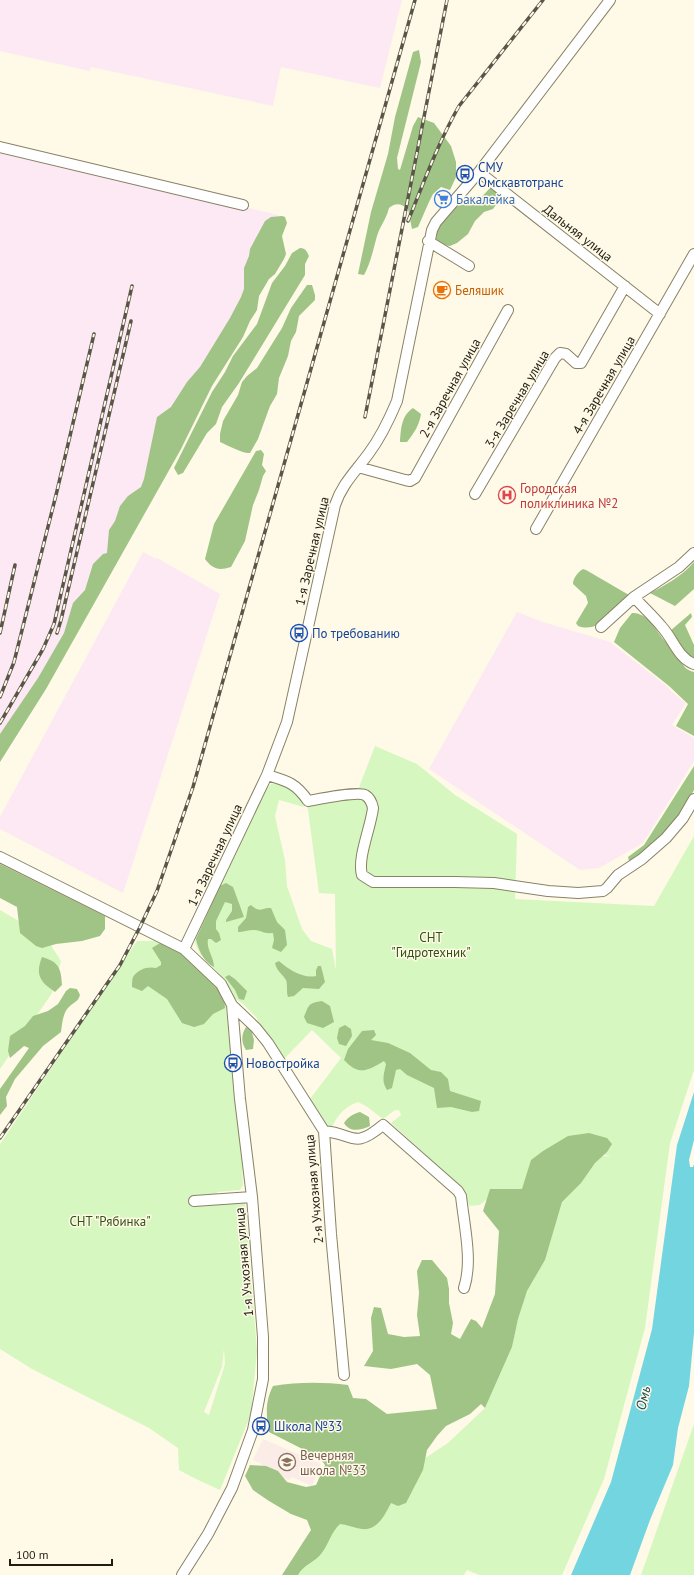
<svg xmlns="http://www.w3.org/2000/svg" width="694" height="1575" font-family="'PT Sans',sans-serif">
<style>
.industrial{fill:#fce9f3}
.education{fill:#fbece8}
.green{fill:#d6f7bf;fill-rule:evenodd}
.forest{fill:#a0c485}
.water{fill:#73d5e0}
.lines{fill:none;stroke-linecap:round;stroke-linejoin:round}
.minor-casing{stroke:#898266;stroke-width:12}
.minor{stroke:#fff;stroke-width:10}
.rail-casing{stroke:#595548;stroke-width:3.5}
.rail{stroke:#fefae7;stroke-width:2;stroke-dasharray:6;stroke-linecap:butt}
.labels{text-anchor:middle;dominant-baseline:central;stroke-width:3;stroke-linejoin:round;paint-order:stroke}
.transit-label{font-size:13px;fill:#164399;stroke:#fefae7;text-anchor:start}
.shop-label{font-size:13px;fill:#366cbe;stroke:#fefae7;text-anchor:start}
.street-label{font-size:13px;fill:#1f1c11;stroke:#fefae7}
.food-label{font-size:13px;fill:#c56008;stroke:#fefae7;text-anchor:start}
.health-label{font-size:13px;fill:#be3a42;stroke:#fefae7;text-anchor:start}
.park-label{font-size:13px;fill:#325211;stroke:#fefae7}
.education-label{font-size:13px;fill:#785e54;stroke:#fefae7;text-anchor:start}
.water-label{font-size:14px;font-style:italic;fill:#1d4a4f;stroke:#fefae7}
</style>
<rect width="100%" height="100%" fill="#fefae7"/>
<path class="industrial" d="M0,0H402L380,88L281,67L273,106L91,67L90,71L0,51Z
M0,151L279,215L180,427L0,755Z
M143,552L156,559L157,558L220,594L123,893L0,829V817Z
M517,612L543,622L610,642L668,687L671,691L686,703L672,725L694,738V761L643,843L599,868L580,870L429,769Z"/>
<path class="education" d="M263,1439L321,1464L312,1486L292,1477L289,1480L263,1468L262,1464L253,1460Z"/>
<path class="green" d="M375,746L417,764L455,795L517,834L515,899L654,906L694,836V1070L670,1143L645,1328L604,1479L562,1575H479L467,1570L464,1575H287L317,1529L448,1443L485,1408L512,1347L518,1318L527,1291L545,1260L562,1202L565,1181L578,1152L611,1157L597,1152L580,1139L552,1151L536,1165L530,1181L519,1193H494L480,1205L469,1206L465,1195L460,1186L391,1123L401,1115L399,1110H395L383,1119L366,1106L358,1102C344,1107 337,1116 331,1129L325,1128L324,1122L310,1099L341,1058L312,1030L283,1060L261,1031L257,1018L243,1004L233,997L224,979L200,954L195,943L196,935L267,787L273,783C291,787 298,789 304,807L279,800L275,816L285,860L287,886L302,929L311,941L332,949L336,970L335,894L319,893L308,810L303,797L358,790Z
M0,910L32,929L50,944L61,961L52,993L0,1069Z
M137,941H159L190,957L225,999L242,1157L243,1185L240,1190L217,1192L219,1205L245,1202L257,1351L251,1414L220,1490L194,1478L179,1470L178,1448L149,1428L32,1369L0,1349V1144ZM224,1349L225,1364L209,1415L204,1412L222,1367Z
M694,1424V1575H641Z"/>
<path class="forest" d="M419,50L421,62L397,158L398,169L400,170L413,126L418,117L434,123L451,146L456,162V177L450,190L441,187L433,194L429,202L418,227L412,229L408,209C401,204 397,202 389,208C386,220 380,226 377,236C373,250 371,262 364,275L358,274L371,212L388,154L395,117L413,52Z
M490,188H495L500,192L501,198L493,209L484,212L475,221L468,234L457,243L450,246L442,245L436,240L437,229L445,216L459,205L475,204Z
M282,216L285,217L287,223L282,236L286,254L284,259L275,274L269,279L259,296L257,310L250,321L243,337L212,386L181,449L46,689L0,762V734L38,678L64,633L73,603L85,590L93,564L103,554L107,553L109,530L115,521L120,506L128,496L141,487L144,479L157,417L171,407L187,382L200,367L230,318L241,297L244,289V268L249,256L250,249L265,221L271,217Z
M300,248C306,248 307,252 309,256L305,264V275L239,383L222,407L216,424L207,433L183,473L178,475L174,468L212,392L225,372L233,356L257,324L272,283L285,266L292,253Z
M307,285H312L315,295V300L299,316L296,332L291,341L288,356L279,378L277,394L270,406L258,439L250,453C243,454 227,445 220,442V434L223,421L238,395L242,382L247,376L257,368L282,328L291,308Z
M413,408L421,414C419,426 414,433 407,442H400C401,429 401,416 413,408Z
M261,450L264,454L262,465L266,471L263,476L259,490L253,505L245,541L231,567C218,571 213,569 205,559L214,524L256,451Z
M694,562V589L675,606L650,593C666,585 682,576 694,562Z
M583,569L586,570L629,595C615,609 600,634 578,626L576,623L588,603L586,596L573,584C573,578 578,572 583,569Z
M632,613C647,612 656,630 664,640C666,643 671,644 673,647C683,658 679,668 694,672V736L676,726L688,704L669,686L614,642L620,628Z
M691,613L692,617L685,625L694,645V661L690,659L670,631Z
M694,766V790L675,823L632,863L629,861L628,857L644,845Z
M0,864L105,916V929L100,936L82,941L56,944L42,948L36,946L20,933L17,907L0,898Z
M226,883L233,887L244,917L226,922V920L232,911V904L225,902L216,921V929L219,933L221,940L216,943L211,939H208C206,949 214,957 214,967C204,963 198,949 196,939L220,886Z
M251,905C261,914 261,907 271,908L277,922L285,930L287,945L281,952L272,948L274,940L273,933C263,934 261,930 254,930C248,930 243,932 238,932V927L246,918L248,907Z
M160,943L189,958L218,988L224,997L225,1008L213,1014L204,1024L194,1027L182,1023L167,999L148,986L142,991L132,987C132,985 132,980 133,977C138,969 148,966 156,968L161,965V962L152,948Z
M42,957C59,962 61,968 62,985L55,992C40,982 35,975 42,957Z
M279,961C288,969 303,979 316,976V970L318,966H321L325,982L319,989L303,988L294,996L288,997C286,991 288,985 286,980C282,973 277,972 275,963Z
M229,975L235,979L247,991L244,1000L239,999L235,990L225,977Z
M70,988L77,989L80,995C78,1002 74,1002 69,1007C63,1012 62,1024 61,1032L43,1046L15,1079L6,1097L7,1106L0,1115V1089L29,1048L24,1046L10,1058L8,1051L10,1036L25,1026L33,1016L48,1011L58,1004L66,991Z
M322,1001L330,1006L334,1022L323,1028L307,1023L304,1017C309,1005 308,1003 322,1001Z
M345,1025L351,1029L352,1036L346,1046L339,1044L337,1038L339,1028Z
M246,1027L251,1029L254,1040L253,1049L246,1050C241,1042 241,1035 246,1027Z
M374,1030L376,1035L371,1040L388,1043L410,1053L431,1070L441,1072L448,1079L450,1091L481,1101L479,1111L472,1112L451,1107L437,1108L434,1088L407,1075L400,1069L396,1070L392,1088L387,1090C381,1081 384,1074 386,1064L384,1061C367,1071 359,1076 344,1060L348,1049L362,1031Z
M360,1112L369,1117L370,1126C361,1130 350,1133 344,1123C348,1117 353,1114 360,1112Z
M589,1133L607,1138L612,1144L607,1152L595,1163L581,1183L562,1202L545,1260L527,1291L518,1319L512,1347L485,1408L481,1404L470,1414L446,1426L437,1436L427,1450L423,1470L406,1503L398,1506L391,1503C385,1514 378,1531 362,1529C355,1528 348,1525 340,1524C331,1532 329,1544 321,1554C315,1562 303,1565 298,1575H282L311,1530L307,1520L291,1514L269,1501L253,1490L245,1476L250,1465L266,1466L278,1471L287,1482L306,1487L316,1485L325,1465L320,1458L269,1432C266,1414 265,1402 273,1386C298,1382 323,1382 348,1385L353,1398L366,1399L387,1414L437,1409L430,1375L417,1364L391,1369L364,1366L373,1351L371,1318L374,1307L381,1308L388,1334L404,1337L420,1336L417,1315L419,1293L417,1271L422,1260H432L447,1278L449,1289V1303L453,1323L451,1334L460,1339L471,1319L476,1321L482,1328L495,1294L499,1231L483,1211L490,1189H522L531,1160L543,1151L568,1136Z"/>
<path class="water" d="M694,1092V1140L689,1160L690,1167H693L694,1164V1333L689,1386L678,1428L673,1465L650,1520L630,1575H571L611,1482L652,1329L677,1145Z"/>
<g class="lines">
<g class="minor-casing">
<path id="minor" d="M0,147L243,205
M479,172L660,314
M428,241L469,266
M358,467L405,480L410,481L415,478L508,310
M475,494L555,358L560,353L566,354L576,363H581L625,286
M536,529L694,254
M634,597C643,607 653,616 662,627C673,639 678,658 694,664
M601,627L634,597L679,567L694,553
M267,775C287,781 296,783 308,801C319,799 357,791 365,795C370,798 372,803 373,808C371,827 357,858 362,875L373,882H455L494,883L548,891L578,893L603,891L607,888L618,875L642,859L666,838L683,818L694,799
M0,857L184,949L221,984L232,1005L240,1099L252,1197L263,1337V1379L253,1430L232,1488L208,1534L182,1575
M184,949L267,775L287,722L335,505C342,484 356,471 369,453C381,437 389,420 397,401L432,230L436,222L479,172L610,0
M232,1005L256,1028L268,1043L324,1131L331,1234L344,1375
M324,1131C355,1134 353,1150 383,1125L458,1191L461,1196C464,1225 473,1261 464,1288
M194,1201L252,1197"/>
</g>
<use href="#minor" class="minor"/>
<g class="rail-casing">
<path id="rail" d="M408,221C424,182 438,143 459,106L543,0
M365,417L447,0
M0,633L15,565
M57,633L61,620L131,321
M0,697L14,662L57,491L94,334
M0,723L43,649L54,624L132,286
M0,1138L120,965L140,927L157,891L193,787L415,0"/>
</g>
<use href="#rail" class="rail"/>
</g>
<defs>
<g id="bus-ring" transform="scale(0.9)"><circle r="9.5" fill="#fefae7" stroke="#1a4fb4" stroke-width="1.5"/><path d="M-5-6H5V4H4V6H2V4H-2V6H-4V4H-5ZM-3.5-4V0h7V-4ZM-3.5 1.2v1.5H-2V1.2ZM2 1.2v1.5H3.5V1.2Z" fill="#1a4fb4"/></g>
<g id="supermarket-ring" transform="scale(0.9)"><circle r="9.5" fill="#fefae7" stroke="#3f7fe0" stroke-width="1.5"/><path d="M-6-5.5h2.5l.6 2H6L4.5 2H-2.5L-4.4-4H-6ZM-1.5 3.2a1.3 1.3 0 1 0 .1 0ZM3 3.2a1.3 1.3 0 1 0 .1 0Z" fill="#3f7fe0"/></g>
<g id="cafe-ring" transform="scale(0.9)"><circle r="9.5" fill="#fefae7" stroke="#e8710a" stroke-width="1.5"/><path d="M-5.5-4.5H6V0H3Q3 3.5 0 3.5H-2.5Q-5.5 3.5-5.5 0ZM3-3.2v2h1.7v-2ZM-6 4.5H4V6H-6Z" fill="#e8710a"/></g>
<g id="hospital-ring" transform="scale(0.9)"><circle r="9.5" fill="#fefae7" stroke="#e0444e" stroke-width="1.5"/><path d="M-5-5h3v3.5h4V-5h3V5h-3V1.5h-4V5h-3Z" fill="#e0444e"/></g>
<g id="school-ring" transform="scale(0.9)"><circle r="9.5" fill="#fefae7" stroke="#8d6e63" stroke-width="1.5"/><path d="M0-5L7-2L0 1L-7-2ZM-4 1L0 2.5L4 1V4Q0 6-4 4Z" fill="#8d6e63"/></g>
</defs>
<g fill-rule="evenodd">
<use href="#bus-ring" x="465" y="174"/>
<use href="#supermarket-ring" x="443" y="199"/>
<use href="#cafe-ring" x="442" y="290"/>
<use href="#hospital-ring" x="507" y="495"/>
<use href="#bus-ring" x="299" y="633"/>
<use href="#bus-ring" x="233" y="1063"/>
<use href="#bus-ring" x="261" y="1426"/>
<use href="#school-ring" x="287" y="1462"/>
</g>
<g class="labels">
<g class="transit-label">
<text x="478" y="167">СМУ<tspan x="478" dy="15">Омскавтотранс</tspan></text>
<text x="312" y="633">По требованию</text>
<text x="246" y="1063">Новостройка</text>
<text x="274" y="1426">Школа №33</text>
</g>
<g class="shop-label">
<text x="456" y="199">Бакалейка</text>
</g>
<g class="street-label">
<text transform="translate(578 233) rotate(38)">Дальняя улица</text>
<text transform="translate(604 385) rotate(-60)">4-я Заречная улица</text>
<text transform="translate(450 388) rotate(-61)">2-я Заречная улица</text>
<text transform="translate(517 399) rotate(-59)">3-я Заречная улица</text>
<text transform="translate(312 551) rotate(-77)">1-я Заречная улица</text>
<text transform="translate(215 855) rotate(-65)">1-я Заречная улица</text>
<text transform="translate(314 1189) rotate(-95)">2-я Учхозная улица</text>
<text transform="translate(244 1262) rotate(-95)">1-я Учхозная улица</text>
</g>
<g class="food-label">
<text x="455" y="290">Беляшик</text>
</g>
<g class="health-label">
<text x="520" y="488">Городская<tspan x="520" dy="15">поликлиника №2</tspan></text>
</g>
<g class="park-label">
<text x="431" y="937">СНТ<tspan x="431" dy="15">"Гидротехник"</tspan></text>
<text x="110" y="1221">СНТ "Рябинка"</text>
</g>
<g class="education-label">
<text x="300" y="1455">Вечерняя<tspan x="300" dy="15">школа №33</tspan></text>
</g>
<g class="water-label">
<text transform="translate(643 1398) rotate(-76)">Омь</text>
</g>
</g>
<path d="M10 1559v6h102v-6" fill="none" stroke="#1f1c11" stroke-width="2"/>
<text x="16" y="1559" font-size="12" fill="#1f1c11" stroke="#fefae7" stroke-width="3" paint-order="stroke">100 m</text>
</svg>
